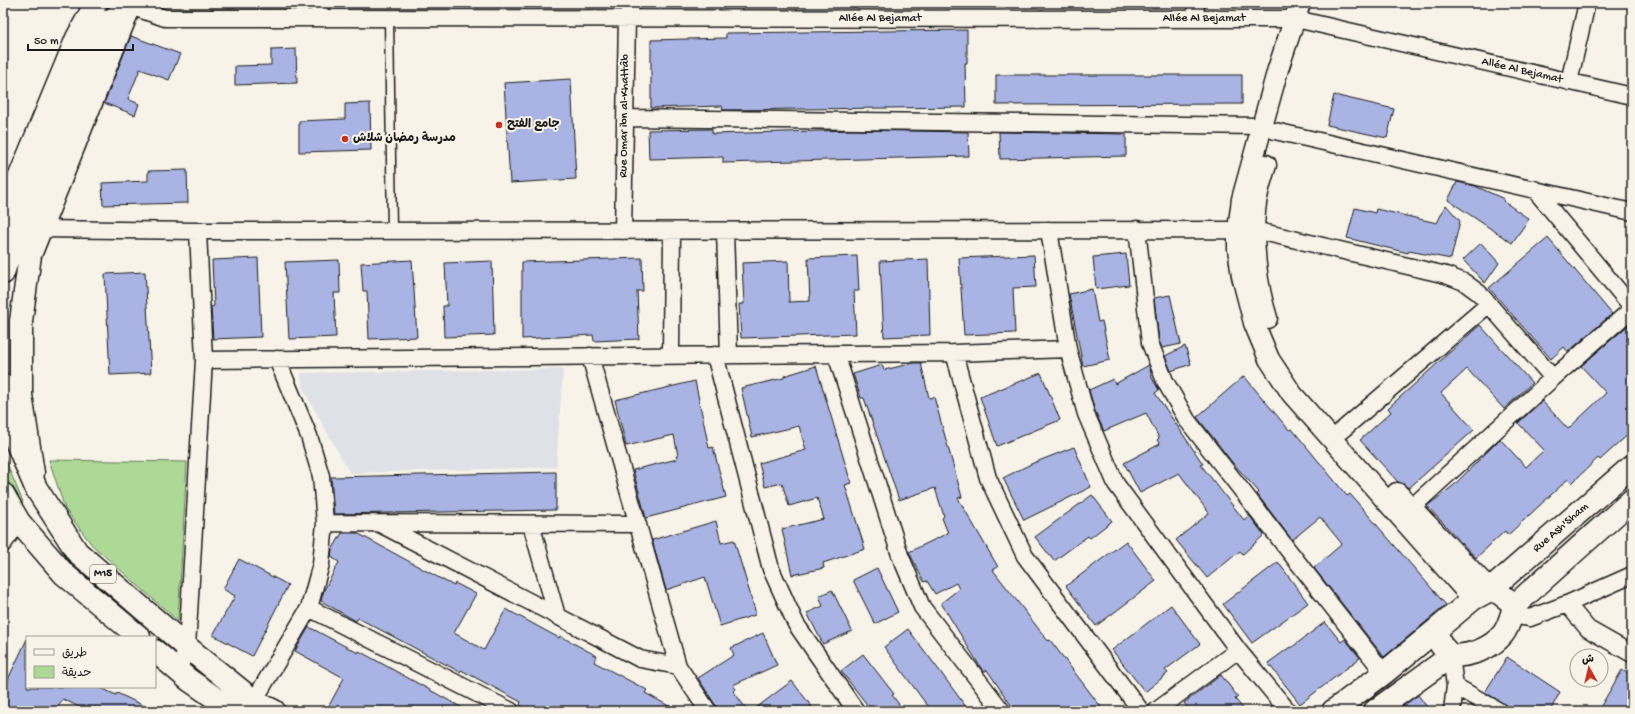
<svg xmlns="http://www.w3.org/2000/svg" width="1635" height="714" font-family="'Gochi Hand','Playpen Sans Arabic',sans-serif">
<style>
.built{fill:#e0e0e7}
.green{fill:#add896;stroke:#647a59}
.building{fill:#a9b4e4;stroke:#1c1c1c}
.lines{fill:none;stroke-linecap:round;stroke-linejoin:round}
.service-casing{stroke:#1c1c1c;stroke-width:11}
.minor-casing{stroke:#1c1c1c;stroke-width:19}
.tertiary-casing{stroke:#1c1c1c;stroke-width:23}
.secondary-casing{stroke:#1c1c1c;stroke-width:25}
.trunk-casing{stroke:#1c1c1c;stroke-width:25}
.service{stroke:#f7f3e8;stroke-width:8}
.minor{stroke:#f7f3e8;stroke-width:16}
.tertiary{stroke:#f7f3e8;stroke-width:20}
.secondary{stroke:#f7f3e8;stroke-width:22}
.trunk{stroke:#f7f3e8;stroke-width:22}
.poi-dot{fill:#c8321e;stroke:#f7f3e8;stroke-width:1.5}
.labels{text-anchor:middle;dominant-baseline:central;stroke-width:4;stroke-linejoin:round;paint-order:stroke}
.shield{fill:#f7f3e8;stroke:#5e5c59;stroke-width:1}
.shield-label{font-size:11px;font-weight:bold;fill:#1c1c1c}
.street-label{font-size:12px;fill:#1c1c1c;stroke:#f7f3e8}
.poi-label{font-size:12px;font-weight:bold;fill:#1c1c1c;stroke:#f7f3e8;text-anchor:start}
</style>
<rect width="100%" height="100%" fill="#f7f3e8"/>
<filter id="ink" filterUnits="userSpaceOnUse"><feTurbulence type="fractalNoise" baseFrequency=".025" numOctaves="2"/><feDisplacementMap in="SourceGraphic" scale="8" xChannelSelector="R" yChannelSelector="G"/><feConvolveMatrix kernelMatrix="1 2 1 2 8 2 1 2 1" color-interpolation-filters="sRGB"/></filter>
<g filter="url(#ink)">
<path class="built" d="M563,369L556,467L350,473L303,389L301,373Z"/>
<path class="green" d="M3,448L7,464L23,502L19,503L3,474Z
M49,460L187,462L178,621L92,545L65,509Z"/>
<path class="building" d="M967,30V63H965L966,107L724,110H723L722,106L651,108V40L726,38V33Z
M131,36L180,54L169,80L140,69L128,99L139,104L135,115L104,103Z
M296,49L297,83L235,85V66L271,65V50Z
M996,75H1242V104L996,105Z
M571,79L576,179L510,183L504,83Z
M1334,95L1394,109L1387,138L1327,125Z
M370,103L371,150L299,152V121L345,119V104Z
M712,129V134L853,130L968,132L969,156L723,163V157L649,159L648,130Z
M999,132L1126,134V156L1000,159Z
M187,170L188,203L103,205L102,183L148,181V171Z
M1457,182L1475,186L1504,199L1503,201L1529,219L1512,243L1448,200Z
M1446,205L1460,221L1451,259L1409,251L1408,253L1347,238L1355,208L1375,213L1376,209L1437,223Z
M1548,238L1612,314L1568,352L1564,347L1551,359L1489,288Z
M1481,243L1499,263L1485,283L1463,260Z
M1126,254L1129,285L1096,289L1093,257Z
M1034,255L1036,287L1013,288L1015,333L964,335L959,258Z
M857,256L859,291H854L856,334L741,338L739,304H744L742,263L788,261L789,302L810,301L808,258Z
M258,258L261,337L213,339L211,307L214,306L212,260Z
M642,258L643,291H637L639,339L594,341L593,335L522,339V262Z
M928,259L930,335L884,337L880,261Z
M339,260L340,293H334L336,337L289,339L285,262Z
M412,260L417,337L369,339L367,291H363L361,263Z
M492,261L494,335L444,337L443,306H447L445,263Z
M145,272L151,373L110,375L105,274Z
M1092,289L1098,322L1102,321L1110,360L1083,366L1069,294Z
M1170,295L1181,344L1162,348L1159,341L1154,298Z
M1632,322V431L1600,460L1598,458L1572,483L1568,479L1508,535L1505,531L1476,558L1427,506L1453,486L1500,439L1526,467L1544,450L1518,423L1542,401L1568,429L1606,393L1581,366Z
M1480,325L1532,383L1504,409L1467,369L1441,393L1474,430L1409,488L1398,482L1360,440L1391,412L1388,408Z
M1185,346L1191,364L1171,371L1165,356Z
M914,363H921L929,398L934,397L962,497L958,498L998,567L993,570L1048,641L1050,640L1104,711H1015L987,670L984,672L981,668L941,603L959,589L956,583L935,594L927,581L924,582L909,552L948,533L942,518L944,516L935,488L899,500L864,398H861L853,374L882,365L884,370Z
M1149,365L1152,378L1159,390L1155,393L1203,464L1201,465L1244,520L1249,515L1264,535L1243,554L1240,551L1207,578L1176,540L1209,513L1179,473L1140,493L1124,463L1160,444L1157,440L1159,438L1146,413L1104,431L1095,411L1089,390L1113,379L1115,384Z
M816,366L851,483L845,485L865,549L823,563L824,568L792,575L782,529L824,519L817,498L789,506L782,483L765,487L759,463L806,450L799,426L752,437L741,388L784,378V376Z
M1041,373L1060,420L997,446L980,397Z
M1244,376L1289,430L1292,429L1347,496L1350,494L1446,605L1384,657L1314,568L1342,544L1320,517L1292,540L1257,494L1259,492L1232,462L1197,417Z
M695,381L709,448L713,447L726,497L646,518L633,470L677,459L676,456H678L674,435L626,446L615,400Z
M1074,447L1091,487L1024,520L1003,478L1031,464Z
M556,472V510L334,514L331,477Z
M1092,495L1112,521L1090,538L1088,536L1054,561L1035,537Z
M716,521L721,543L734,540L755,610V615L720,626L705,577L666,590L652,540Z
M342,533H357L454,586L455,583L476,594L454,633L484,650L506,609L559,638L560,636L597,656L594,662L647,690L645,693L678,711H531L520,705L521,702L461,670L460,672L358,618L356,621L321,601L324,590L339,562L331,557L332,550Z
M1126,541L1156,581L1096,626L1066,586Z
M239,559L288,585L252,656L213,635L235,596L223,589Z
M1278,562L1308,603L1252,643L1223,604Z
M877,568L898,612L875,624L853,580Z
M832,590L852,631L823,644L807,613L823,606L819,596Z
M1171,605L1200,644L1165,670L1168,673L1145,692L1112,650Z
M1325,622L1341,642L1345,639L1360,658L1300,704L1268,663L1290,647L1291,648Z
M309,627L358,653L359,651L468,711H326L344,678L295,651Z
M908,629L939,670L969,711H932L924,701L884,647Z
M763,633L777,665L733,685L736,689L733,691L748,711H717L716,706L698,678L734,655L731,648Z
M27,639V687H99L116,695L117,693L155,711H87L63,699L55,711H3V690Z
M863,654L894,694L892,695L904,711H872L841,671Z
M1507,657L1560,692L1550,711H1514L1485,692Z
M1622,670L1632,676V711H1598Z
M1221,675L1238,697L1235,699L1245,711H1190L1184,703Z
M792,681L815,711H752L781,689Z
M1418,695L1430,711H1396Z"/>
<g class="lines">
<g class="service-casing">
<path id="service" d="M389,18L392,231"/>
</g>
<g class="minor-casing">
<path id="minor" d="M121,3L165,18L1296,19L1632,96
M319,3L320,18
M1195,19L1196,3
M1569,82L1587,3
M625,118L1262,126
M1275,131L1632,212
M1534,189L1632,307
M40,229L198,231L1254,230L1446,275L1464,282L1479,293L1553,378
M1137,229L1150,343L1165,381L1187,420L1384,673
M1049,230L1068,349L1086,414L1116,484L1238,650L1288,711
M623,231L627,18L632,3
M725,231L729,355
M954,353L988,478L1025,556L1141,711
M836,354L900,555L922,607L1002,711
M715,355L771,569L796,624L856,711
M590,356L678,666L708,711
M671,356L672,231
M204,360L954,353L1068,349
M1341,431L1489,304
M1411,508L1553,378L1632,309
M325,523L638,524
M380,524L640,659L678,666
M531,524L557,616
M3,544L19,522
M1567,604L1588,629L1632,654
M309,608L511,711
M1511,615L1530,618L1567,604L1632,575
M1451,656L1455,686L1499,711
M178,671L187,647L204,360L198,231
M254,701L309,608L321,564L325,523L321,476L309,436L277,359
M1156,711L1238,650
M1452,711L1455,686"/>
</g>
<g class="tertiary-casing">
<path id="tertiary" d="M1300,3L1278,69L1242,199L1238,230V249L1242,276L1254,323L1269,359L1292,394L1473,599
M1266,165C1261,180 1256,196 1255,212C1252,246 1257,286 1267,318
M1397,493L1490,590"/>
</g>
<g class="secondary-casing">
<path id="secondary" d="M3,217L77,38L96,3
M3,273L10,252L99,29L130,6
M33,473L21,395V321L30,255L131,3
M1490,590L1499,593L1515,605C1511,614 1510,625 1503,634C1491,649 1470,656 1451,656L1441,645L1436,630L1473,599L1490,590L1632,466
M1515,605L1632,500
M1333,711L1384,673L1436,630
M1375,711L1451,656"/>
</g>
<g class="trunk-casing">
<path id="trunk" d="M3,385L13,434L36,488L77,552L187,647L254,701L274,711
M3,494L19,522L64,574L139,637
M155,651L189,680L234,711"/>
</g>
<use href="#service" class="service"/>
<use href="#minor" class="minor"/>
<use href="#tertiary" class="tertiary"/>
<use href="#secondary" class="secondary"/>
<use href="#trunk" class="trunk"/>
</g>
</g>
<g class="poi-dot">
<circle cx="499" cy="125" r="4"/>
<circle cx="345" cy="139" r="4"/>
</g>
<g class="labels">
<rect class="shield" x="90" y="565" width="26" height="18" rx="3"/>
<g class="shield-label">
<text x="103" y="574">M15</text>
</g>
<g class="street-label">
<text x="880" y="19">Allée Al Bejamat</text>
<text x="1204" y="19">Allée Al Bejamat</text>
<text transform="translate(1522 71) rotate(13)">Allée Al Bejamat</text>
<text transform="translate(625 116) rotate(-89)">Rue Omar ibn al-Khattâb</text>
<text transform="translate(1561 528) rotate(-41)">Rue Ash'Sham</text>
</g>
<g class="poi-label">
<text x="507" y="125">جامع الفتح</text>
<text x="353" y="139">مدرسة رمضان شلاش</text>
</g>
</g>
<rect width="1635" height="714" fill="none" stroke="#f7f3e8" stroke-width="16"/>
<rect x="8" y="8" width="1619" height="698" fill="none" stroke="#1c1c1c" stroke-width="1.5" filter="url(#ink)"/>
<rect x="26" y="636" width="130" height="52" fill="#f7f3e8" stroke="#9f9d96"/>
<rect x="34" y="649" width="20" height="6" fill="#f7f3e8" stroke="#9f9d96"/>
<text x="62" y="656" font-size="12" fill="#1c1c1c">طريق</text>
<rect x="34" y="666" width="20" height="12" fill="#add896" stroke="#9f9d96"/>
<text x="62" y="676" font-size="12" fill="#1c1c1c">حديقة</text>
<g transform="translate(1589 668) rotate(352)"><circle r="19" fill="#f7f3e8" stroke="#9f9d96"/>
<path d="M0-3L7 15L0 10L-7 15Z" fill="#c8321e"/>
<text y="-6" font-size="11" font-weight="bold" text-anchor="middle" fill="#1c1c1c">ش</text>
</g>
<path d="M28 44v6h105v-6" fill="none" stroke="#1c1c1c" stroke-width="2"/>
<text x="34" y="44" font-size="12" fill="#1c1c1c" stroke="#f7f3e8" stroke-width="3" paint-order="stroke">50 m</text>
</svg>
